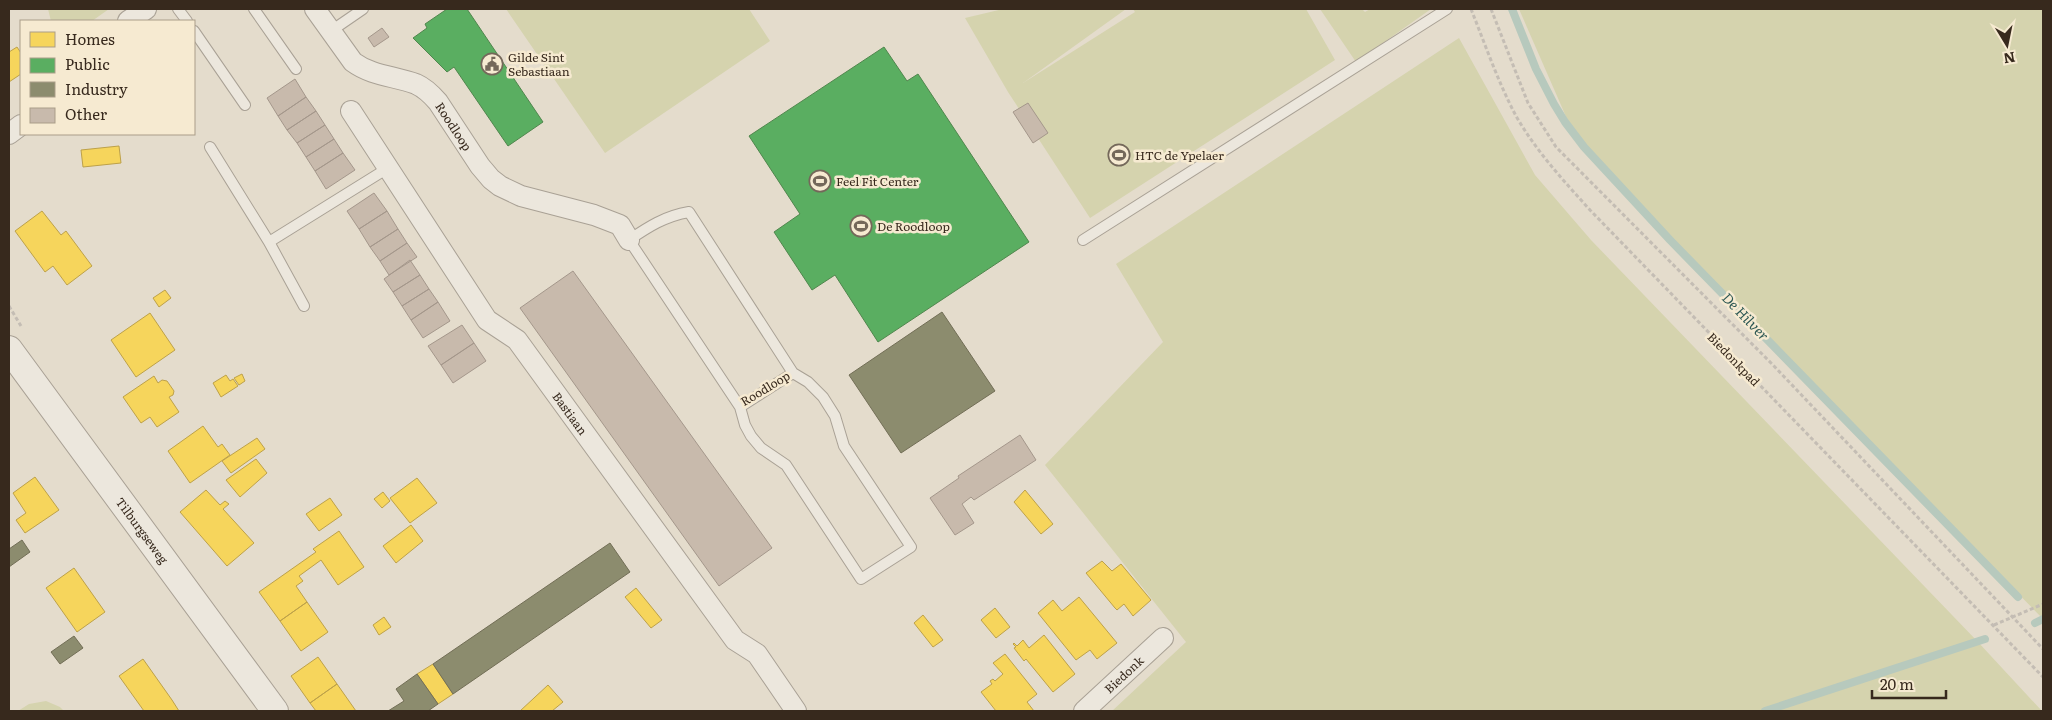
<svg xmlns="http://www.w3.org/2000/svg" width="2052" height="720" font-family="Literata,serif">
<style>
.green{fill:#d5d3ae}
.homes{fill:#f6d55c;stroke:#bda149}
.public{fill:#5aae61;stroke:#50864d}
.industry{fill:#8c8c6e;stroke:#726e56}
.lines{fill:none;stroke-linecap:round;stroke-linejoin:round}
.stream{stroke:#b7c9bd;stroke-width:8}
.building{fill:#c8baac;stroke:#a4978b}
.service-casing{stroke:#a9a195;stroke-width:12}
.minor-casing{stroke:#a9a195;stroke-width:22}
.tertiary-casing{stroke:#a9a195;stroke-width:28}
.path{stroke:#c4bdb4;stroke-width:3;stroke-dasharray:4 2.5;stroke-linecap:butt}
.service{stroke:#ece7dd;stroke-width:10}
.minor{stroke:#ece7dd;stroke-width:20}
.tertiary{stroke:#ece7dd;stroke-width:26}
.labels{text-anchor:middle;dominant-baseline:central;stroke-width:5;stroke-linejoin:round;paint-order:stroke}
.poi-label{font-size:12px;fill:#37291d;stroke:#f6ead1;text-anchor:start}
.street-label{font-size:12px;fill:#37291d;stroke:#f6ead1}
.water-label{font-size:14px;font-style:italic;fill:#2c5753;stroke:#f6ead1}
</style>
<rect width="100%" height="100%" fill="#e4dccc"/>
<path class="green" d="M48,9H109L92,21H51Z
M506,9H749L770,41L605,153Z
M1003,9H1126L1023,83L1135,12L1133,9H1306L1335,60L1090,218L1008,92L965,18Z
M1320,9H1362L1365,12L1370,9H1431L1356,62Z
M1519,9H2043V619L1597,164L1571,128Z
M1459,38L1535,175L1591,240L1978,642L2042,711H1112L1186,642L1045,465L1163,342L1116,264Z
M46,701L60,707L64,711H18L29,704Z"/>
<path class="homes" d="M17,47L21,53V74L9,82V52Z
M119,146L121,163L83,167L81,150Z
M42,211L61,235L66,231L92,266L67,285L53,266L45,272L15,231Z
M165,290L171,298L159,307L153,298Z
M150,313L175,350L136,377L111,340Z
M242,374L245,381L239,385L234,378Z
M226,375L230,381L233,379L238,386L221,397L213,383Z
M154,376L158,383L162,380L167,381L174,391L173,395L169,397L179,412L157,427L150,417L141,423L123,397Z
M203,426L218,447L222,444L230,455L190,483L168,451Z
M257,438L265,449L231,473L222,461Z
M256,459L267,473L240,497L226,480Z
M35,477L59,510L25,533L16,520L26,513L13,493Z
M417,478L437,503L410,523L390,498Z
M206,490L220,505L225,501L229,504L223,509L254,543L227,566L180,512Z
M1025,490L1053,524L1041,534L1014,502Z
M383,492L390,501L382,508L374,499Z
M330,498L342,515L319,531L306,514Z
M411,525L423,541L396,563L383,546Z
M339,531L364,567L338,585L321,560L299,576L303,581L296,586L307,602L280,621L259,592L316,552L313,549Z
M1102,561L1112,571L1121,564L1151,600L1133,616L1124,604L1117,610L1115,608L1086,573Z
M74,568L105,612L77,632L46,588Z
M636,588L662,620L651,628L625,597Z
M1079,597L1117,643L1097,659L1090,650L1076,660L1038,613L1053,600L1062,611Z
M307,602L328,632L301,651L280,621Z
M995,608L1010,627L996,638L981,620Z
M923,615L943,640L933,647L914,623Z
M384,617L391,627L379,635L373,625Z
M1044,635L1075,674L1053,692L1026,659L1024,661L1014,648L1016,647L1013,644L1014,643L1017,646L1023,640L1029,648Z
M1005,654L1037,694L1027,702L1034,711H996L981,692L992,684L990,681L993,679L995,681L1003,674L993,663Z
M318,657L337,684L310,703L291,676Z
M143,659L172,700L179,711H144L119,676Z
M433,664L453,694L438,704L417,674Z
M337,684L356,711H316L310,703Z
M548,685L563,702L552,711H520Z"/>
<path class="public" d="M447,9H467L543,122L508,146L454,67L447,72L413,38L427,28L425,24Z
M884,47L907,81L918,74L1029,242L878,342L835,275L812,290L774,232L800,214L749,136Z"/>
<path class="industry" d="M942,312L995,391L901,453L849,375Z
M22,540L30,552L9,567V549Z
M610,543L630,572L453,694L433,664Z
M74,636L83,648L60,664L51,652Z
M417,674L438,704L428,711H388L404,701L396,689Z"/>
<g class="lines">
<path class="stream" d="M1512,9L1536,69L1554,104L1565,122L1584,147L1670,240L2018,597
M2035,623L2043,619
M1765,711L1985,639"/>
</g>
<path class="building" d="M382,28L389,37L374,47L368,38Z
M295,79L306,97L278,116L267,98Z
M306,97L316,111L287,130L278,116Z
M1028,103L1048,133L1033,143L1013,112Z
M316,111L325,125L297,143L287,130Z
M325,125L334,139L306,157L297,143Z
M334,139L343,153L315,171L306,157Z
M343,153L355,170L326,189L315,171Z
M374,193L387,211L359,229L347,211Z
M387,211L398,229L370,247L359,229Z
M398,229L407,243L380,261L370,247Z
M407,243L417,257L389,275L380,261Z
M410,260L420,275L393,292L384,279Z
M573,271L772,548L719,586L520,308Z
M420,275L429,289L402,306L393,292Z
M429,289L438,302L411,320L402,306Z
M438,302L450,321L423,338L411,320Z
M462,325L474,343L441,365L428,346Z
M474,343L486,361L453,383L441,365Z
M1020,435L1036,460L974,500L971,497L962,504L974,523L955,535L930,498L959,478L958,476Z"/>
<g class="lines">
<g class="service-casing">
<path id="service" d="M178,9L187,21
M254,9L296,69
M194,31L245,105
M331,31L363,9
M210,147L269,242L304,306
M689,212L793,373L740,407L629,240C648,227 665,216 689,212Z
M1083,240L1447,9
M269,242L388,168
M740,407L745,425L751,436L761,448L786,465L861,579L911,547L844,446L835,416L823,397L808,382L793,373"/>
</g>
<g class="minor-casing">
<g id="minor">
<path id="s1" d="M315,9L353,62C372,76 395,76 416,84C425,88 432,95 438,102L480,166L491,179L500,186L521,196L594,215L620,225L629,240"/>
<path d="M128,21L146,9"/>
<path id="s2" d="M351,111L487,320L517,340L735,640L757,654L796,711"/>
<path d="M9,134L21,125"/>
<path id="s3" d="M1084,711L1163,638"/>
</g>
</g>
<g class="tertiary-casing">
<g id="tertiary">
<path id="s4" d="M9,349L275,711"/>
</g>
</g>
<path class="path" d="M1471,9C1485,44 1498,82 1516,116C1536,151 1563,180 1590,210L2043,677
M1491,9L1528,103L1556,147L1773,365L2043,649
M9,306L21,326
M1994,625L2043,604"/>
<use href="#service" class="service"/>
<use href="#minor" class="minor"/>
<use href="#tertiary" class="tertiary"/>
</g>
<defs>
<g id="civic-ring" transform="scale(1.125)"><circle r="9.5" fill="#f6ead1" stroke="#74685a" stroke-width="1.5"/><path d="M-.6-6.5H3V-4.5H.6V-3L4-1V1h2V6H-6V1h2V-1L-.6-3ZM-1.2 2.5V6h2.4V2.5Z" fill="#74685a"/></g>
<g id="stadium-ring" transform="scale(1.125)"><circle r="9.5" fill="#f6ead1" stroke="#74685a" stroke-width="1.5"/><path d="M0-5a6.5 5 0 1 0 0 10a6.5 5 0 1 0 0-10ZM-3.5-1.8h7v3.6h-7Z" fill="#74685a"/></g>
</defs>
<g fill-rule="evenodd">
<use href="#civic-ring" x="492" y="64"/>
<use href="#stadium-ring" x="1119" y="155"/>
<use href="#stadium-ring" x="820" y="181"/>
<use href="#stadium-ring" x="861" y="226"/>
</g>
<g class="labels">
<g class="poi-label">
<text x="508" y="57">Gilde Sint<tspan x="508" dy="14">Sebastiaan</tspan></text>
<text x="1135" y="155">HTC de Ypelaer</text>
<text x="836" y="181">Feel Fit Center</text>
<text x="877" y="226">De Roodloop</text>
</g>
<g class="street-label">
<text stroke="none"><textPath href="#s1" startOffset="190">Roodloop</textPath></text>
<text transform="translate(1734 359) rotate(46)">Biedonkpad</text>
<text transform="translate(765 388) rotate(-31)">Roodloop</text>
<text stroke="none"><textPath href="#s2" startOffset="376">Bastiaan</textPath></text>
<text stroke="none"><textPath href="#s4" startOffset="225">Tilburgseweg</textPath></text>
<text stroke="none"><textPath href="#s3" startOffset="54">Biedonk</textPath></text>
</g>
<g class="water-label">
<text transform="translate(1746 316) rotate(46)">De Hilver</text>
</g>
</g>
<rect width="2052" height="720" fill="none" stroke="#37291d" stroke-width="20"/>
<rect x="20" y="20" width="175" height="115" fill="#f6ead1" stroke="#aa9d89"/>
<rect x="30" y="32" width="25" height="15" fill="#f6d55c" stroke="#aa9d89"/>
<text x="65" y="45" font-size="15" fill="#37291d">Homes</text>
<rect x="30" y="58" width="25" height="15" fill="#5aae61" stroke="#aa9d89"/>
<text x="65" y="70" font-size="15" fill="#37291d">Public</text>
<rect x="30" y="82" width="25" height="15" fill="#8c8c6e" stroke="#aa9d89"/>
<text x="65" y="95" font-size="15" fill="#37291d">Industry</text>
<rect x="30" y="108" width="25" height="15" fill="#c8baac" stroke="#aa9d89"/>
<text x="65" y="120" font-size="15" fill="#37291d">Other</text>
<g transform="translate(2007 45) rotate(170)" stroke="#f6ead1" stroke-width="4" paint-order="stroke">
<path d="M0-4L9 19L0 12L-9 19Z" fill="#37291d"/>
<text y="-8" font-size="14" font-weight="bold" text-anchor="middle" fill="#37291d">N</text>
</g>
<path d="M1872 690v8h74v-8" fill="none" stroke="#37291d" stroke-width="2.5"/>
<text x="1880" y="690" font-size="15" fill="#37291d" stroke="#f6ead1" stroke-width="4" paint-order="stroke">20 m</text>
</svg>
